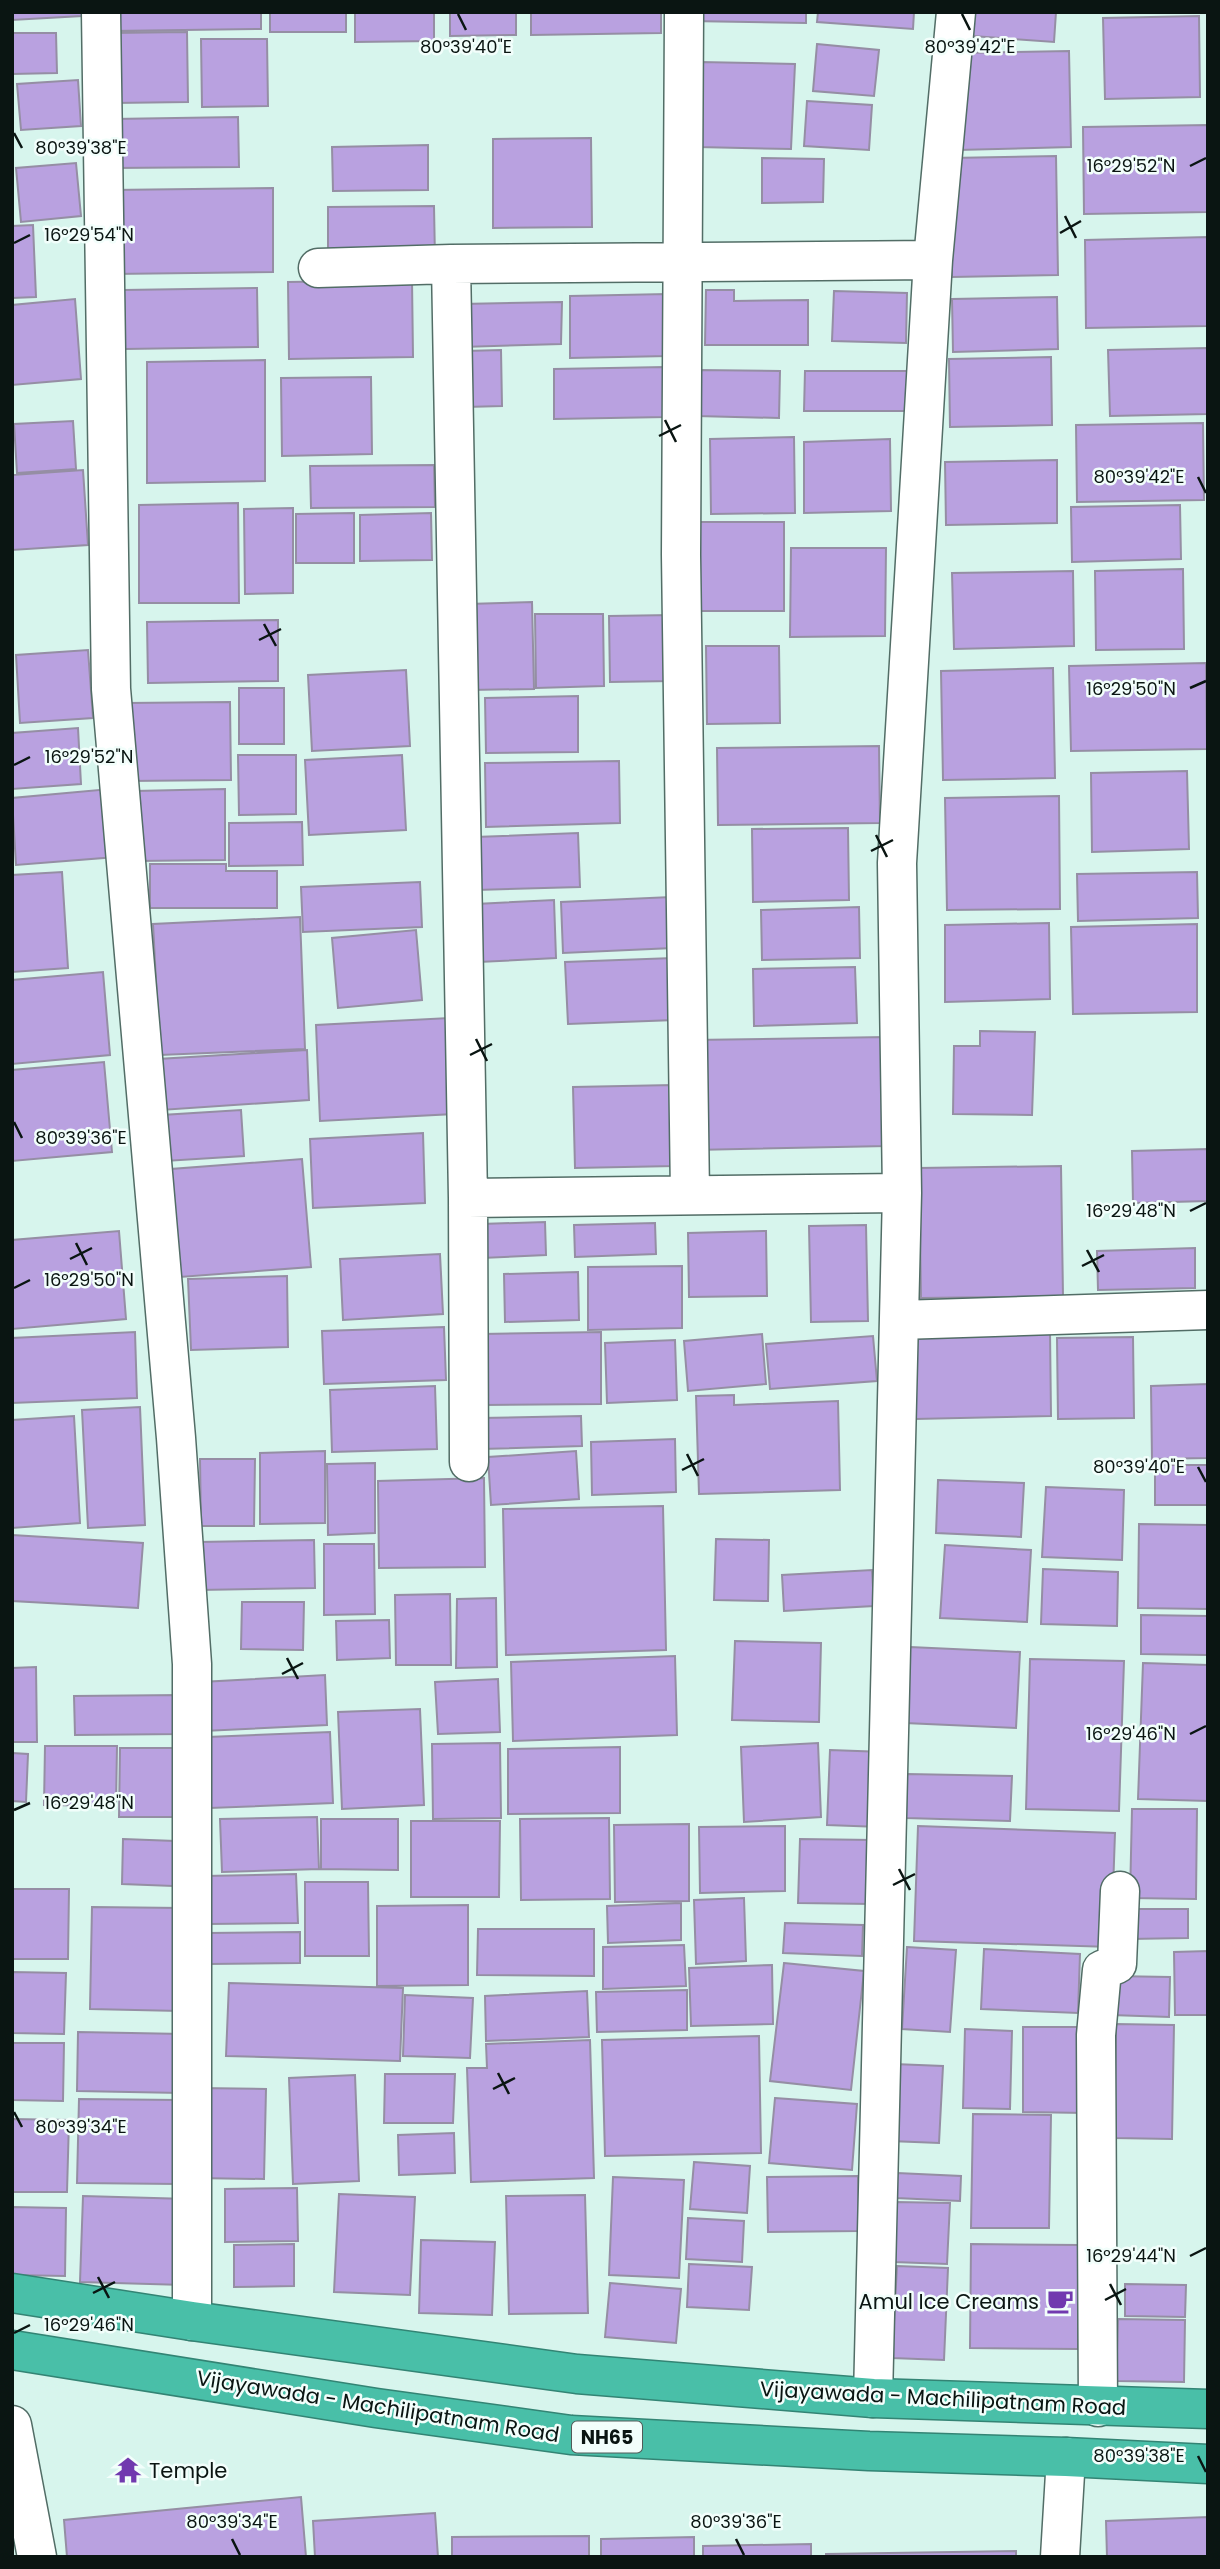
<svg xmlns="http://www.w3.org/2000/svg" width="1220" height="2569" font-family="Poppins,sans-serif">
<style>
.building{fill:#b9a1e0;stroke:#958ea4;stroke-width:2}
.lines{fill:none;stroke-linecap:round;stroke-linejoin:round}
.minor-casing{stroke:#526d66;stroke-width:41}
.highway-casing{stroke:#338474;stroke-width:41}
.minor{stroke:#fff;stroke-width:38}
.highway{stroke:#49bfa8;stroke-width:38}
.ticks{fill:none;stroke:#0a1512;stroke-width:2.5}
.labels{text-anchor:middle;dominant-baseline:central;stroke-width:5;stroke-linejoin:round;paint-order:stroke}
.shield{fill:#f2fefb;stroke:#505b58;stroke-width:2}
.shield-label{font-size:19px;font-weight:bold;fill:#0a1512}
.poi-label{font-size:21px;fill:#0a1512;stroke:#f2fefb;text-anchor:end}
.street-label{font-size:21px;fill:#0a1512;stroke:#f2fefb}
.ticks-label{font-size:18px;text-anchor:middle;fill:#0a1512;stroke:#f2fefb;stroke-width:5;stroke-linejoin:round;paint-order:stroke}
</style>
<rect width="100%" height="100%" fill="#d7f5ed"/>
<path class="building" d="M12,12H82V16L12,20Z
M111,12H261V29L111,31Z
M270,12H346V32H270Z
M355,12H434V41L355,42Z
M450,12H516V35L450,36Z
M531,12H661V33L531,35Z
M689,12H806V23L689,21Z
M818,12H914L913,29L817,22Z
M973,12H1056L1054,42L972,36Z
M1199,16L1200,97L1105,99L1103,18Z
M187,32L188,102L114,103L112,33Z
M12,33H56L57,73L12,74Z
M201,39H267L268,106L202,107Z
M817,44L879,50L874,96L813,91Z
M1069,51L1071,147L958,150L957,53Z
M700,62L795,64L791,149L698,147Z
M78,80L81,126L21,130L17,84Z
M807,101L872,105L869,150L804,146Z
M238,117L239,167L113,168V119Z
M1208,125V212L1084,214L1083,127Z
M591,138L592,227L493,228V139Z
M428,145V190L333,191L332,147Z
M1056,156L1058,275L952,277L950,158Z
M762,158L824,159L823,202L762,203Z
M76,163L81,216L21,222L16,168Z
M273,188V272L112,274L111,190Z
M434,206L435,259L328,261V207Z
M33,225L36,297L12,298V226Z
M1208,237V326L1086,328L1085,240Z
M412,280L413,357L289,359L288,282Z
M257,288L258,347L125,349L124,290Z
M706,290H734V301L808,300V345H705Z
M834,291L907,293L906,343L832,341Z
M667,294L668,356L570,358V296Z
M1057,297L1058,349L953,352L952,299Z
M75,299L81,379L12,385V305Z
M562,302L561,344L462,347L461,304Z
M1208,348V414L1110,416L1108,350Z
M501,350L502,406L466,407L465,351Z
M1051,357L1052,425L950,427L949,359Z
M265,360V481L147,483V362Z
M665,367L666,417L554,419V369Z
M698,370L780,371L779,418L697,416Z
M805,371H912V411H804Z
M371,377L372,454L282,456L281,378Z
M73,421L76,469L17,473L14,424Z
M1203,423L1204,500L1077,502L1076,425Z
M794,437L795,513L711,514L710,439Z
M890,439L891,511L804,513V442Z
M1057,460V523L946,525L945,462Z
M434,465L435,507L311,508L310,466Z
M83,470L88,545L12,550V475Z
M238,503L239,603H139V505Z
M1180,505L1181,559L1072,562L1071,507Z
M293,508V593L245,594L244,509Z
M354,513V563H296V514Z
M431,513L432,560L360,561V515Z
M688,522H784V611H688Z
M791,548H886L885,636L790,637Z
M1183,569L1184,649L1096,650L1095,571Z
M1073,571L1074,646L954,649L952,573Z
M532,602L534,689L469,690L468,604Z
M535,614H603L604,686L536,688Z
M672,615L673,681L610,682L609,616Z
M278,620V681L148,683L147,622Z
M706,646H779L780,723L707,724Z
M88,650L93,718L20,723L16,655Z
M1206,663L1207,749L1071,751L1069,666Z
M1053,668L1055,778L943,780L941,671Z
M406,670L410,746L312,751L308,675Z
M239,688H284V744H239Z
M578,696V752L486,753L485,698Z
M230,702L231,780L128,781L127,703Z
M78,728L81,784L12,789V733Z
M879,746L880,823L718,825L717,748Z
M238,755H296V814L239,815Z
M402,755L406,830L309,835L305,760Z
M619,761L620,823L486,827L485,763Z
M1187,771L1189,849L1092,852L1091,773Z
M110,789L116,857L16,865L12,798Z
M225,789V860L136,861L135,791Z
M1059,796L1060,909L947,910L945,798Z
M302,822L303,865L229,866V823Z
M848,828L849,900L753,902L752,829Z
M578,833L580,887L476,890L475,837Z
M150,864H226V871H277V908H150Z
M62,872L68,968L12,972V875Z
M1197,872L1198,918L1078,921L1077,874Z
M420,882L422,927L303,932L301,887Z
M671,897L673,948L563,953L561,902Z
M554,900L556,958L479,962L476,904Z
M859,907L860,958L762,960L761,910Z
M300,917L305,1049L160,1055L153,924Z
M1049,923L1050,999L945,1002V925Z
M1197,924V1012L1073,1014L1071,927Z
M416,930L422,1000L338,1008L332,938Z
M673,958L675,1020L568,1024L565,962Z
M855,967L857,1023L754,1026L753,969Z
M103,972L110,1055L12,1064V980Z
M449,1018L454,1114L320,1121L316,1025Z
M980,1031L1035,1032L1032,1115L953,1114L954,1046H980Z
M886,1037L887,1146L694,1150L693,1040Z
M307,1050L309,1100L161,1110L158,1059Z
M104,1062L112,1152L12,1161V1070Z
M673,1085L674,1166L575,1168L573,1087Z
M241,1110L244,1156L165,1161L162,1115Z
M423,1133L425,1203L313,1208L310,1139Z
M1208,1149V1201L1133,1203L1132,1151Z
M302,1159L311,1267L180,1277L171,1169Z
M1061,1166L1063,1296L921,1298L919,1168Z
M545,1222L546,1255L482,1258L481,1224Z
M655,1223L656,1254L575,1257L574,1225Z
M866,1225L868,1321L811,1322L809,1226Z
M119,1231L126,1319L12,1329V1240Z
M766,1231L767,1296L689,1297L688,1233Z
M1195,1248V1288L1098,1290L1097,1251Z
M440,1254L443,1314L343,1320L340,1259Z
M682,1266V1328L588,1330V1267Z
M578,1272L579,1320L505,1322L504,1274Z
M287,1276L288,1347L191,1350L188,1279Z
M444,1327L446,1380L324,1384L322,1331Z
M1050,1331L1051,1416L915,1419L913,1334Z
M135,1332L137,1398L12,1403V1338Z
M601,1332V1404L483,1405L482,1334Z
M762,1334L766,1384L688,1391L684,1341Z
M873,1336L877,1381L770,1389L766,1344Z
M1133,1337L1134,1418L1058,1419L1057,1338Z
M675,1340L677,1400L607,1403L605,1343Z
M1208,1384V1458L1152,1459L1151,1386Z
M435,1386L437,1449L332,1452L330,1390Z
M734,1395V1405L838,1401L840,1490L699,1494L696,1396Z
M140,1407L145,1525L88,1528L82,1410Z
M74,1416L80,1523L12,1528V1420Z
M581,1416L582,1446L481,1449L480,1418Z
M675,1439L676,1492L592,1495L591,1442Z
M325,1451V1523L260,1524V1453Z
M576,1451L579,1499L491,1505L488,1457Z
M200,1459H255L254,1526H201Z
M375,1463V1533L328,1535L327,1464Z
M1155,1465H1208V1505H1155Z
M484,1478L485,1567L379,1568L378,1481Z
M938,1480L1024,1483L1021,1537L936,1533Z
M1046,1487L1124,1490L1122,1560L1042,1557Z
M663,1506L666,1650L506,1655L503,1509Z
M1139,1524L1208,1525V1609L1138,1608Z
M12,1535L143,1543L138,1608L12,1601Z
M716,1539L769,1540L768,1601L714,1600Z
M314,1540L315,1588L199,1590L198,1542Z
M324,1544H374L375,1614L324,1615Z
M945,1545L1031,1550L1027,1622L940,1618Z
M1043,1569L1118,1572L1117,1626L1041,1624Z
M872,1570L874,1606L784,1611L782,1575Z
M450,1594L451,1665H396L395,1595Z
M496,1598L497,1667L456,1668L457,1599Z
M242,1602H304L303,1650L241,1649Z
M1141,1615L1208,1616V1655L1141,1654Z
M389,1620L390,1658L337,1660L336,1621Z
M735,1641L821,1643L819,1722L732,1720Z
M910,1647L1020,1652L1016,1728L905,1723Z
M675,1656L677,1735L513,1741L511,1662Z
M1030,1659L1124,1661L1119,1811L1026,1809Z
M1143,1663L1208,1665V1801L1138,1799Z
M36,1667L37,1742H12V1668Z
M325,1675L327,1725L204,1731L201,1682Z
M498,1679L500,1732L438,1734L435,1682Z
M181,1695L182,1734L75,1735L74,1696Z
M420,1709L424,1805L342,1809L338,1712Z
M330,1732L333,1803L210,1808L208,1737Z
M500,1743L501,1818L433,1819L432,1744Z
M818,1743L821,1817L744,1822L741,1747Z
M45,1746H117L116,1806L44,1805Z
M620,1747V1813L508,1814V1749Z
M120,1748H180L179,1817H119Z
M830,1750L884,1752L880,1827L827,1825Z
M12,1753L28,1754L26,1802L12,1801Z
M907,1774L1012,1776L1010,1821L906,1818Z
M1132,1809H1197L1196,1899L1130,1898Z
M317,1817L319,1869L222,1872L220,1819Z
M609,1818L610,1899L521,1900L520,1819Z
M321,1819H398V1870L321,1869Z
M411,1821H500L499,1897H411Z
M689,1824V1901L615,1902L614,1825Z
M785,1826V1891L700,1893L699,1827Z
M918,1826L1115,1833L1111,1947L914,1941Z
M123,1839L175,1841L173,1886L122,1884Z
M800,1839L873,1840L872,1904L798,1903Z
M296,1874L298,1923L207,1924L205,1876Z
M305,1882H368L369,1956H305Z
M12,1889H69L68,1959H12Z
M744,1898L746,1961L696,1964L694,1900Z
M681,1903V1940L608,1943L607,1906Z
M468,1905V1985L377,1986V1906Z
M92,1907L182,1908L180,2011L90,2009Z
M1130,1909H1188V1938L1130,1939Z
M785,1923L863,1925L862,1956L783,1953Z
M478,1929H594V1976L477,1975Z
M300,1932V1963L208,1964V1933Z
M684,1945L686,1986L603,1989V1947Z
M907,1947L956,1950L950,2032L902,2029Z
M984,1949L1080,1954L1078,2013L981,2009Z
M1208,1951V2015H1175L1174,1952Z
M784,1963L864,1971L851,2090L770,2081Z
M772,1965L773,2024L691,2026L689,1968Z
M12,1972L66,1973L64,2034L12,2033Z
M1112,1976L1170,1977L1169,2017L1111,2015Z
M229,1983L403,1988L400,2061L226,2056Z
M687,1990V2030L597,2032L596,1992Z
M587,1991L589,2037L486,2041L485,1996Z
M405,1995L473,1998L470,2058L403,2056Z
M1116,2024L1174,2025L1172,2139L1114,2138Z
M1023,2027H1086V2113L1023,2112Z
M965,2029L1012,2031L1010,2109L963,2108Z
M78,2032L183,2034L181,2093L77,2091Z
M759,2036L761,2153L605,2156L602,2040Z
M590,2040L594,2178L471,2182L467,2068H487L486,2044Z
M12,2043H64L63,2101L12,2100Z
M894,2064L943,2066L939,2143L890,2141Z
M385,2074H455L453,2123H384Z
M355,2075L359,2181L293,2184L289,2078Z
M198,2088L266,2089L264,2179L195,2178Z
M775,2098L857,2104L852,2170L769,2163Z
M79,2099L179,2100L178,2184L77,2183Z
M973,2114L1051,2115L1049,2228H971Z
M12,2119L69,2120L67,2192H12Z
M454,2133L455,2173L399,2175L398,2135Z
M694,2162L750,2166L747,2213L690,2209Z
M897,2173L961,2176L960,2201L896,2198Z
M858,2176L859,2231L768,2232L767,2177Z
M613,2177L684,2180L679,2278L609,2275Z
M297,2188L298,2241L225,2242V2189Z
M339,2194L415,2197L410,2295L334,2292Z
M585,2195L588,2313L509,2314L506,2196Z
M83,2196L188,2199L184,2285L80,2282Z
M896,2202L950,2203L947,2264L894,2262Z
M12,2207L66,2208L65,2276L12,2275Z
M688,2218L744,2221L742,2262L686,2259Z
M421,2240L495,2242L492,2315L419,2313Z
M294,2244V2286L234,2287V2245Z
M971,2244L1079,2245L1078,2349L970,2348Z
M689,2264L752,2267L749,2310L687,2307Z
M897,2266L948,2268L944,2360L892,2358Z
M610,2283L681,2289L676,2343L605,2337Z
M1125,2284L1186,2285L1185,2317L1125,2316Z
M1118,2319L1185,2320L1184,2382L1116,2381Z
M301,2497L306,2557H67L64,2520Z
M435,2513L438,2557H315L313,2521Z
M1208,2517V2557H1107L1106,2521Z
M589,2536V2557H452V2537Z
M694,2537V2557H601V2539Z
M811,2544V2557H703V2546Z
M1016,2551V2557H826V2554Z"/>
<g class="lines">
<g class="minor-casing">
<path id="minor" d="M101,12L111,689L176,1438L192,1664V2321
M684,12L681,555L690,1195
M451,264L468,1198L469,1462
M318,268L451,264L933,260
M468,1198L902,1193
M900,1320L1208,1310
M873,2398L902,1193L897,863L933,260L956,12
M1098,2407L1096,2035L1102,1970L1117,1964L1120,1891
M12,2425L37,2557
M1060,2557L1066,2457"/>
</g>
<g class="highway-casing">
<path id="highway" d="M12,2293L192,2321L577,2374L873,2398L1208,2409
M12,2350L376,2408L571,2435L869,2451L1066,2457L1208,2464"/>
</g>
<use href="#minor" class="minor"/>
<use href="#highway" class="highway"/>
</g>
<path class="ticks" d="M458,14L466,30M962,14L970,30M14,133L22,148M1190,166L1206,158M1065,216L1076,238M1060,233L1081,221M14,243L30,235M665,420L676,442M659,436L681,425M1198,477L1206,493M264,624L276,646M259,640L281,629M1190,688L1206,681M14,765L30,757M876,835L887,857M871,851L893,840M476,1039L487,1061M470,1055L492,1044M14,1122L22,1138M1190,1211L1206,1203M76,1243L87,1265M1087,1250L1099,1272M70,1259L92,1248M1082,1266L1104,1255M14,1288L30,1280M687,1454L698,1476M1198,1467L1206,1482M682,1470L704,1459M287,1658L298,1679M282,1674L303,1663M1190,1734L1206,1726M14,1810L30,1803M899,1869L910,1890M893,1885L915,1874M498,2073L509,2094M493,2089L515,2078M14,2112L22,2127M1190,2256L1206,2248M98,2277L109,2298M1110,2284L1121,2305M93,2293L115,2282M1105,2300L1126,2289M14,2333L30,2325M1198,2456L1206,2472M232,2539L240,2555M736,2539L744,2555"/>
<defs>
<g id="cafe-bare" transform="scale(2.1)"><path d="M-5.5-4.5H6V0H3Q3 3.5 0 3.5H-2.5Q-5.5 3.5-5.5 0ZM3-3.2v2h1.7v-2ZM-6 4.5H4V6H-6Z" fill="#7139af" stroke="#f2fefb" stroke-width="2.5" paint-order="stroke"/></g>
<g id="temple-bare" transform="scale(2.1)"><path d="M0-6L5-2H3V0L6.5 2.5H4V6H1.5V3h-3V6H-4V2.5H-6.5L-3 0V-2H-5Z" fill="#7139af" stroke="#f2fefb" stroke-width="2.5" paint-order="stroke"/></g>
</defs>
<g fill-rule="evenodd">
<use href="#cafe-bare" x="1060" y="2301"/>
<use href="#temple-bare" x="128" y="2470"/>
</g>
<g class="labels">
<rect class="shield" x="572" y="2421.5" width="70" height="31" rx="5"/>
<g class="shield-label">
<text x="607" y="2437">NH65</text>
</g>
<g class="poi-label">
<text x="1039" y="2301">Amul Ice Creams</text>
<text x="149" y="2470" text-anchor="start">Temple</text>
</g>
<g class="street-label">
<text transform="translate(943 2398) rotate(3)">Vijayawada - Machilipatnam Road</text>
<text transform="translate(378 2406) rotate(9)">Vijayawada - Machilipatnam Road</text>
</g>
</g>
<g class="ticks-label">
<text x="466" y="53">80°39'40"E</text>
<text x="970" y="53">80°39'42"E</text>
<text x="81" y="154">80°39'38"E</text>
<text x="1131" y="172">16°29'52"N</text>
<text x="89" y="241">16°29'54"N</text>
<text x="1139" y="483">80°39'42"E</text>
<text x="1131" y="695">16°29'50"N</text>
<text x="89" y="763">16°29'52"N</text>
<text x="81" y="1144">80°39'36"E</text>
<text x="1131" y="1217">16°29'48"N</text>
<text x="89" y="1286">16°29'50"N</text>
<text x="1139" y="1473">80°39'40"E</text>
<text x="1131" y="1740">16°29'46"N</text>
<text x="89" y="1809">16°29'48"N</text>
<text x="81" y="2133">80°39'34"E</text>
<text x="1131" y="2262">16°29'44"N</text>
<text x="89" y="2331">16°29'46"N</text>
<text x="1139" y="2462">80°39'38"E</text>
<text x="232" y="2528">80°39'34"E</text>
<text x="736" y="2528">80°39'36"E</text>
</g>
<rect width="1220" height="2569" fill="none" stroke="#0a1512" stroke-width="28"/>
</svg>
